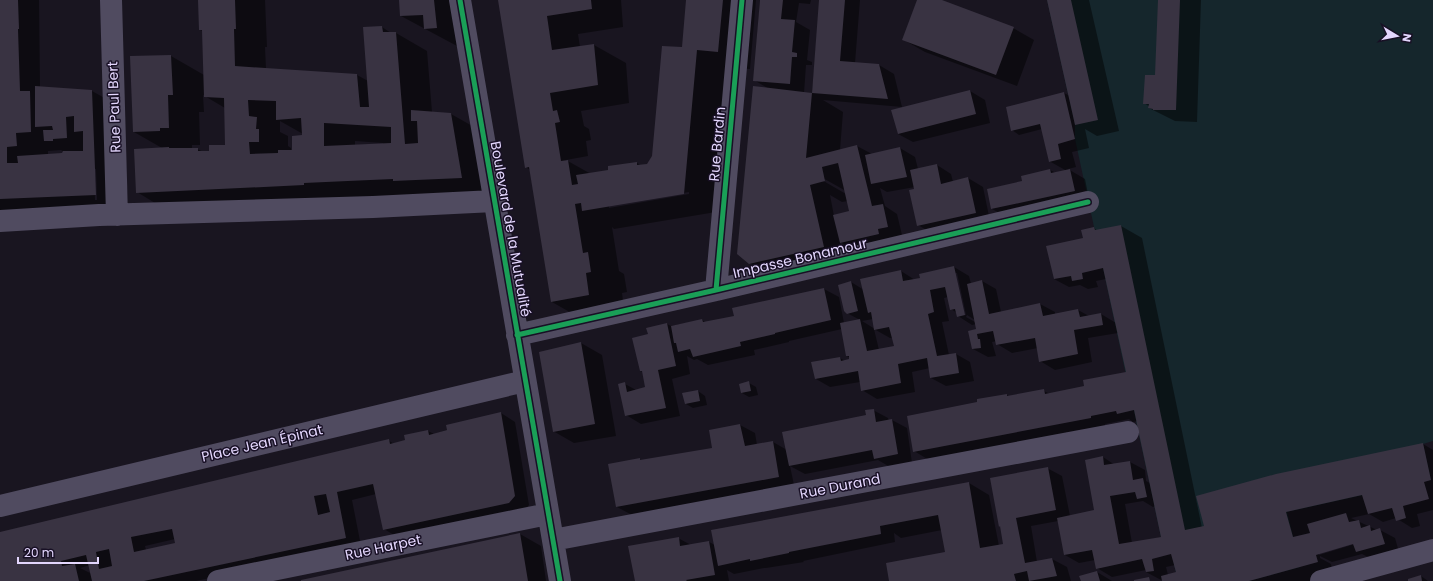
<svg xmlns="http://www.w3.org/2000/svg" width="1433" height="581" font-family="Poppins,sans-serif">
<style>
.green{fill:#15262c}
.shadow{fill:#0007;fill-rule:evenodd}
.building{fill:#393342;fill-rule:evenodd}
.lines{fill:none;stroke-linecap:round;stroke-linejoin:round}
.minor{stroke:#504b60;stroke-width:22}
.cycleway-casing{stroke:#181025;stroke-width:8}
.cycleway{stroke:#1a9f57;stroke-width:5}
.labels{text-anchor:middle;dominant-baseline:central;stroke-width:3;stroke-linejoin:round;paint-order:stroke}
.street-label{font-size:14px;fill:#e3d6fd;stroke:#181025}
</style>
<rect width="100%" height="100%" fill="#191520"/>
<path class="green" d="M1047,0H1433V441L1423,444L1431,480L1287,512L1301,567L1249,581H1178L1167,535L1161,537L1075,139V125Z"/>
<path class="shadow" d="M0,0H39L40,87L92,91L124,109L128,212L0,218ZM61,150L64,152L63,154L48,155V151ZM94,169H96L97,200H95Z
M199,0H265L267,47H265L266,69L357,75L368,81L382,27L391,33H396L427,51L432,112L451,114L483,132L493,195L168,211L137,192L162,148L134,132L171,56L204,75L203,31L200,30ZM203,95L225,108L226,146L210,152H204L197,149H192V145H200L199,112H204ZM280,121L303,134V136L293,151H291V148L288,146V136L280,132ZM355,141L383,143V144L355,145Z
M400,0H454L457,46L401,16Z
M500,0H621L623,27L578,34L580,47L594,45L626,63L629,103L581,111L584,126L589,129L591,140L586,141L588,156L566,160L591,174L609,171L637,163L642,166L647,165L653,156L683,48L687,0H756L750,69L729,68L716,212L614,229L612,227L619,271L624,274L627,292L622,293L625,316L589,323L552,302L530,170L526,167ZM689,192V194L609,208V205Z
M760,0H811L810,4L799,3L796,22L810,30L807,60L812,62V65H806L804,93L812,94L820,0H860L855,63L879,65L894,74L902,107L823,100L843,112L840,150L857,146L872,154L900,148L915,157L918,169L937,165L951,174L953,182L968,178L983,187L990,221L933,234L918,225L915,187L887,192L880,188L885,206L897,214L902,235L855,251L840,242L844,259L771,275L749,263L769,89L754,80ZM821,177L846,191V194L820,179ZM830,195L842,202L848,201L850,212L834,216Z
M919,0H939L1013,28L1034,40L1017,86L925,52L904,40Z
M1048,0H1089L1119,131L1097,136L1085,129L1089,148L1072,152L1076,167L1068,169L1085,179L1089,199L1007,217L992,209L988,190L1023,182L1050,170L1056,173L1067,171L1049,161L1042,129L1019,135L1012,130L1064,93L1070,96Z
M1159,0H1201L1197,122L1175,121L1149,108L1150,107L1144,103L1156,76Z
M970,91L985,100L990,123L913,142L898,134Z
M1121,226L1142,238L1202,528L1423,444L1433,450V510L1417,514L1420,526L1412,528L1396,518L1383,522L1369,514L1351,518L1377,530H1380L1395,538L1399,552L1372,559L1362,554L1332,562L1320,556V558L1331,564L1332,570L1326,581H1163L1146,572V570L1112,577L1097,568L1095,560L1079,563L1065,555L1058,521L1031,526L1037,562L1052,559L1067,567L1071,581H890L946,553L942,530L901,538L894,533L895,542L803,561L804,562L766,568H764L734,574L727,570L729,581H636L678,538L691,545L709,542L715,545L969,483L989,495L999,546L1004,545L1001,527L1000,526L1047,468L1062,476L1070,516L1095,511L1103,457L1115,465L1130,462L1145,470L1146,481L1150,483L1137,421L1133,422L1129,419L1105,424V427L929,460L914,451L978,403V400L1007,395L1010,397L1044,391L1050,394L1086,387L1127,373L1118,333L1088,338L1092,362L1055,370L1040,361L1038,348L1012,353L997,344V341L992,342L996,356L988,357L973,349L977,330L976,324L972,325L958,316L957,313L951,309L948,297L944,298L949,321L942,322L949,355L956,354L970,362L974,381L946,386L931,378L930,368L912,372L915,392L877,399L862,390L860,382L830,387L816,379L840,358L845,361L850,360V358L847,356L842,329L789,341V342L754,350L755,355L708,365L697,359L694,360L687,356L690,374L672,379L680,416L641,424L626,415L625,384L636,390L646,388L644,372L640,371L650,335L667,324L671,326L702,320L707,323L735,317L824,289L839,297L844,323L860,320L847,313L851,282L864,290L901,271L915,280L954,267L969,276L971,284L982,281L996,289L1001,312L1040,304L1055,312V315L1078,310L1089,316L1101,314L1116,323L1106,279L1096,281L1098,287L1088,289L1080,285L1069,287L1054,279L1084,239L1094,228L1098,231ZM955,273H957L966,315H964ZM967,315L975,320V322L966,317ZM873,319L875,329L862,321ZM874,329L890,338H893L895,347L879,350ZM1143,501L1153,507L1155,506L1162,537L1132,543L1125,504ZM1358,541V543L1319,555V553ZM1175,565L1178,574L1168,575L1166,567Z
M581,343L602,355L616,436L574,443L553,431L541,353Z
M749,383L756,387L758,395L749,397L742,393Z
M698,391L705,396L707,405L693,408L686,404Z
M873,410L888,418L889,421L892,420L907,428L912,463L890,467L878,460L805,474L790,466L794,485L632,515L617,507L639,459L642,461L713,449L710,431L740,425L755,433L757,445L773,442L787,450L867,416Z
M501,413L515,422L529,505L524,511L399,538L384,529L376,494L352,500L361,546L196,581H0V534L388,440L394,444L406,441L428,431L434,434ZM175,539L176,544L146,550L145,546ZM90,565L92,574L80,568Z
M520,534L541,546L546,581H302Z
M1097,572L1112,581H1082Z
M1421,576L1428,581H1409Z"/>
<path class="building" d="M0,0H18L19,29H18L20,91H30L31,132L16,133L17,146L7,147V163H18L17,156L62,153L63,151H83V131L74,132V116L66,117L67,138L53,139V141H44L43,130H53L52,126L35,127V86L92,90L96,195L0,199Z
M198,0H235L236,29H234L235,66L357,74L360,107H369L363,27L382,26L383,32H396L405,144L418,143L417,121H411V110L451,113L462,178L393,181V179L348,181L304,183V185L136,193L134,149L169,147V148H198V151H209V145H225L224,98L204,97L202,30H199ZM248,100L276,101V120L301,118L302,135L292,136V150H278V153L250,154L249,142H259V129H256L257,117L249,116ZM324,123L391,127V143L324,146Z
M399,0H434L437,28L424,29L423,15L400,16Z
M498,0H591L592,9L547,16L552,50L594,44L598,85L550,93L553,111L557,110L560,122L555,123L561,161L568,160L572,185L578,184L576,175L608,170V166L637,162V165L647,164L652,156L662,46L682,47L686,0H723L718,52L697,50L684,194L582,211L581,203L575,204L583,253L588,252L591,272L586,273L589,295L551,302L529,167L525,168Z
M760,0H783L781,19L795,20L792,52L797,53V57H792L790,84L753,81Z
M819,0H845L840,61L879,64L888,99L812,93Z
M917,0H942L1014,27L996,75L902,40Z
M1047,0H1071L1098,120L1075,125Z
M1158,0H1180L1176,110H1153V109L1148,108L1149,104H1143L1145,75H1155Z
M171,55L173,95H168L169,128H160V131L133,132L130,56Z
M753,86L812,93L806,158L857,145L872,206L883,204L888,227L878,229L879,234L840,243L833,215L849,211L838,163L822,167L825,181L810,185L824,247L749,264L737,254Z
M970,90L976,114L898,134L891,110Z
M1064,92L1075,139L1058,144L1061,159L1049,162L1040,124L1011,131L1006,107Z
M900,147L907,177L871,184L865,155Z
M937,164L941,184L968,177L976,213L917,226L909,190L914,189L910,170Z
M1050,169L1051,173L1070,169L1075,191L991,209L987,189L1022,181L1021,176Z
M1121,225L1185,530L1204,526L1196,496L1276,474L1423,443L1431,480L1424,482L1429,499L1403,506L1406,518L1396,521L1392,508L1368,514L1362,495L1286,512L1293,537L1310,533L1307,524L1346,513L1349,522L1359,520L1361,528L1370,525L1371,531L1380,528L1385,544L1356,552L1353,544L1316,555L1318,562L1249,581H1162L1161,576L1176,572L1171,554L1152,559L1154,571L1146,572L1142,559L1096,569L1092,550L1064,555L1057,518L1094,510L1085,460L1103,456L1104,465L1130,461L1133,480L1143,478L1147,497L1137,499L1135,492L1110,496L1119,544L1161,537L1134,410L1117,414L1116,411L1091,416V418L913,452L907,416L977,402V399L1007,394V396L1044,389L1045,394L1084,386L1083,380L1126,372L1103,268L1082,273L1083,279L1072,281L1071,276L1054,279L1046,246L1083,238L1081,230L1094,227L1095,230Z
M954,266L965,315L957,317L955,309L950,310L945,287L930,290L934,312L928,314L937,356L956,353L959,373L930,378L927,358L898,364L901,383L861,391L858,371L815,379L811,362L840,357L841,361L849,359V356H846L840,323L860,319L867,351L894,346L889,327L874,330L871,312L868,313L860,279L901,270L903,281L920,278L919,274Z
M982,280L989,314L1040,303L1043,316L1078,309L1080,317L1101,313L1103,325L1074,330L1078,354L1039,362L1035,338L996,345L993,331L977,334L978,339H980L981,348L972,349L968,331L976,329L967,284Z
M851,281L858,311L847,314L844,311L838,285Z
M824,288L831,320L775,333V334L740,342L741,346L693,357L690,349L678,352L676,343H674L671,326L702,319L703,322L734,316L732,308Z
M667,323L676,366L658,370L666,408L625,416L618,384L625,382L627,392L645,387L642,371H640L632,338L648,334L646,328Z
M581,342L595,424L553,432L539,352Z
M749,381L751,391L741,393L739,384Z
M698,390L700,401L685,404L682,393Z
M874,409L876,422L892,419L898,454L874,459L872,450L789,466L782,432L866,415L865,410Z
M501,412L515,496L509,503L383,530L373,484L337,492L346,538L144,581H92L86,555L61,561L62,566L75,564L79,581H0V532L389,439L390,444L405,440L404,435L428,430L429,435L447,430L446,425ZM326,494L330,512L318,515L314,496ZM172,529L175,543L134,552L131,537ZM109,549L112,566L99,569L96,552Z
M740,424L745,446L773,441L779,477L616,507L608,464L640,458V460L712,448L709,430Z
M1048,467L1056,510L1016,518L1025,563L1052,558L1057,576L1029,581L1027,571L1014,574L1016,581H889L886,563L945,552L938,515L880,526L881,534L789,552V553L750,561V559L718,566L711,530L969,482L980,548L1003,544L1000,526L999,527L990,478Z
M520,533L528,581H301V580Z
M679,537L680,546L709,541L715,575L686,580L687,581H635L628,546Z
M1097,571L1100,581H1081L1079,576Z
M1421,575L1422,581H1408V579Z
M1149,577L1150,581H1134V580Z"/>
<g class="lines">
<path class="minor" d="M111,0L117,215
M460,0L560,581
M0,221L99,215L373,207L494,201
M716,290L742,0
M517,335L716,290L1088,202
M0,506L525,381
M553,540L1128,432
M218,581L548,514
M1321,581L1433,550"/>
<g class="cycleway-casing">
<path id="cycleway" d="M460,0L560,581
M716,290L742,0
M517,335L716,290L1088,202"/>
</g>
<use href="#cycleway" class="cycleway"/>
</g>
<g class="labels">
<g class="street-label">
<text transform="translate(114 107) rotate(-92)">Rue Paul Bert</text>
<text transform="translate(717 144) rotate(-85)">Rue Bardin</text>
<text transform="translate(511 229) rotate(80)">Boulevard de la Mutualité</text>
<text transform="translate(800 258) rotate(-13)">Impasse Bonamour</text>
<text transform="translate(262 443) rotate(-13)">Place Jean Épinat</text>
<text transform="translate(840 486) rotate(-11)">Rue Durand</text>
<text transform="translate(383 547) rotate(-12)">Rue Harpet</text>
</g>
</g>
<g transform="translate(1397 36) rotate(100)" stroke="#181025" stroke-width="3" paint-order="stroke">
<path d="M0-3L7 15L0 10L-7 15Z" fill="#e3d6fd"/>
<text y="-6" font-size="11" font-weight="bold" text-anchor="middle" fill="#e3d6fd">N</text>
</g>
<path d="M18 557v6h80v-6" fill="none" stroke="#e3d6fd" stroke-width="2"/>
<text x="24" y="557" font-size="12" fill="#e3d6fd" stroke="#181025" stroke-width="3" paint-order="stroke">20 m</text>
</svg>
